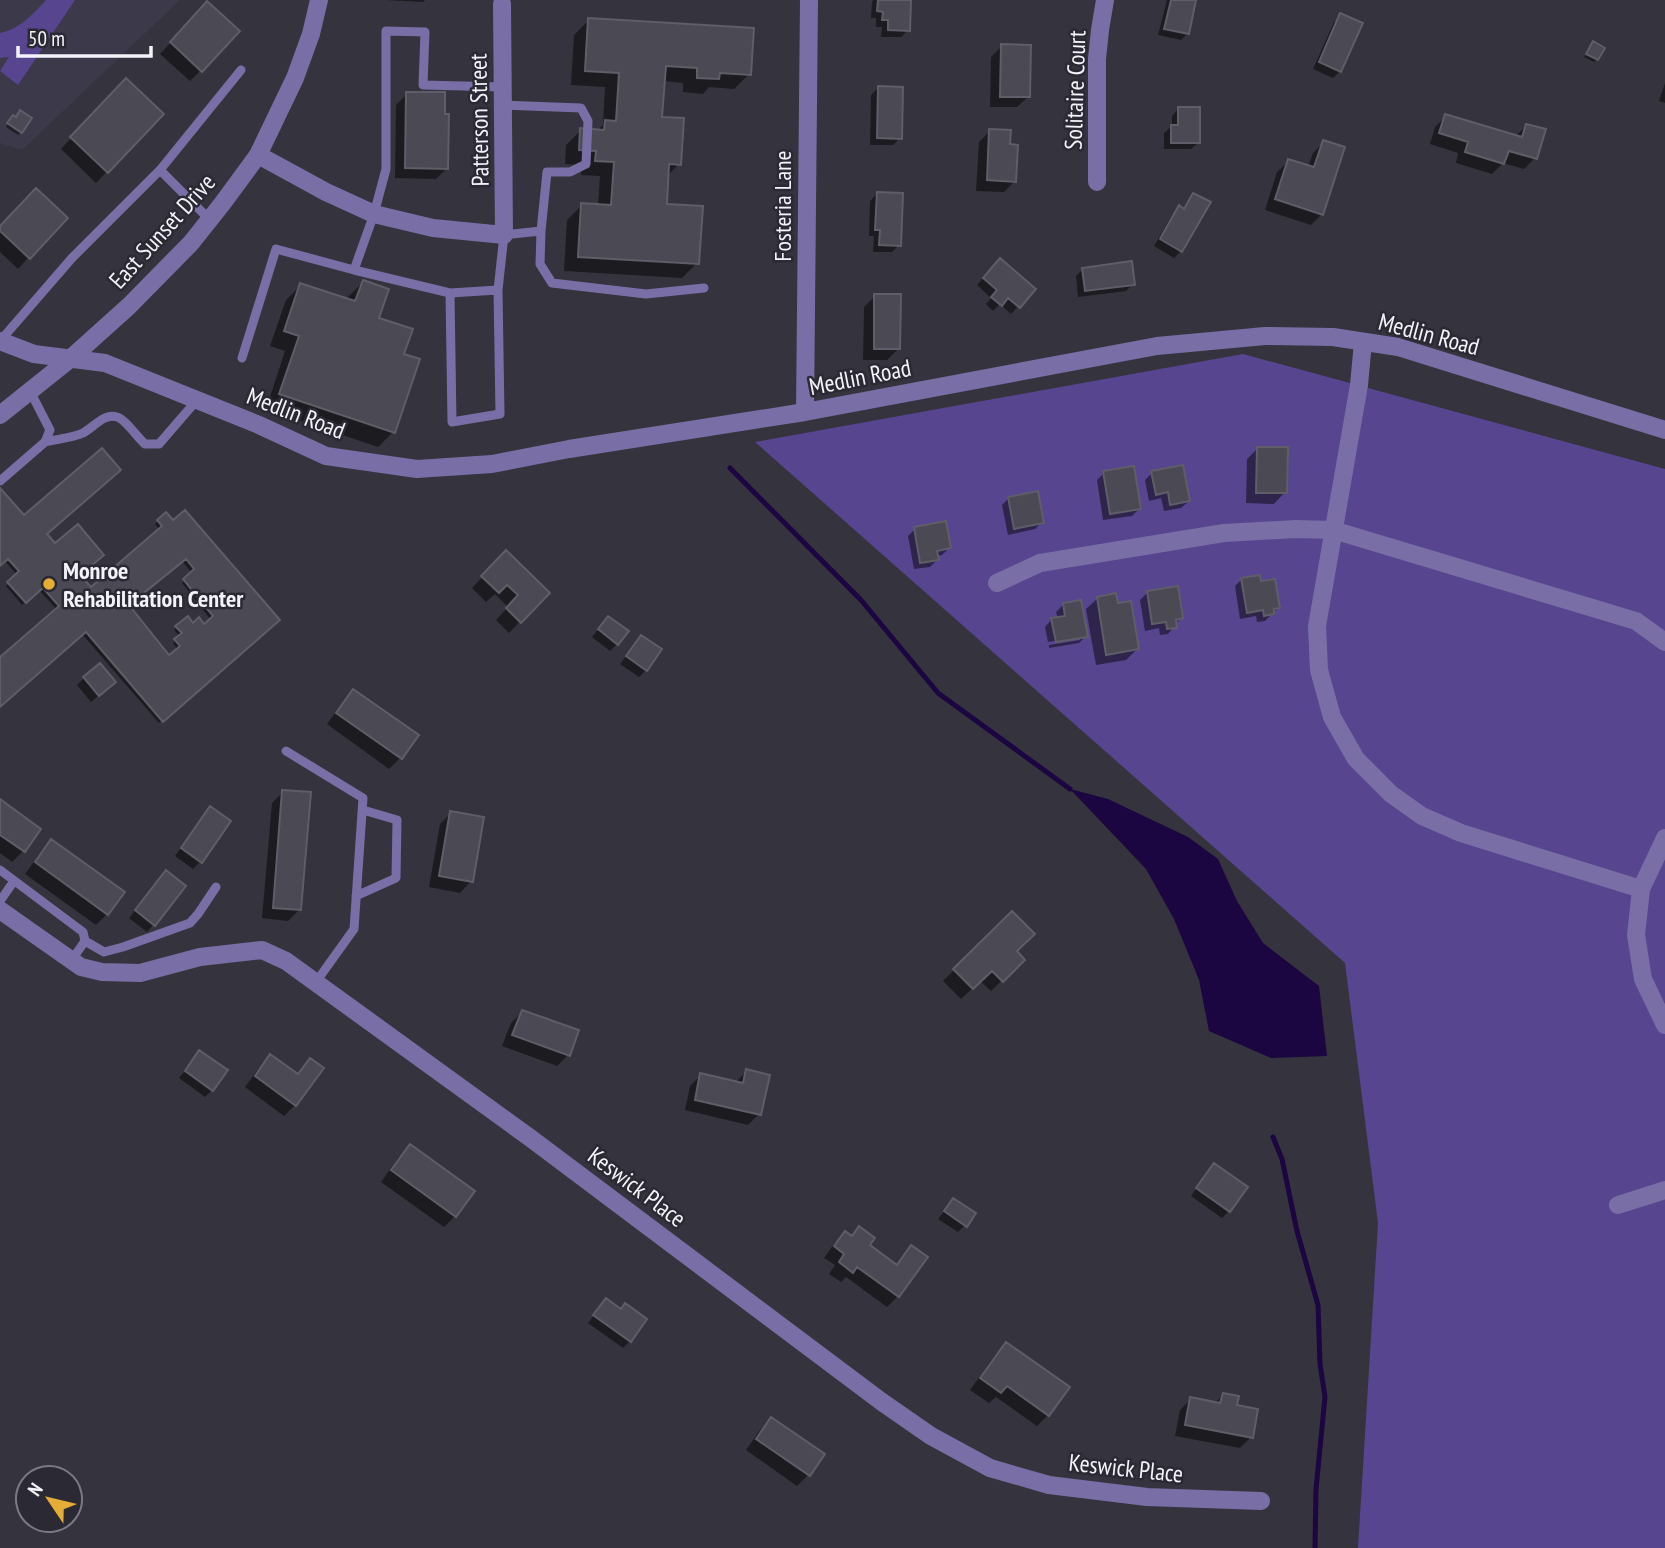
<svg xmlns="http://www.w3.org/2000/svg" width="1665" height="1548" font-family="'PT Sans Narrow',sans-serif">
<style>
.built{fill:#3c394a}
.green{fill:#57458f}
.water{fill:#1b0641}
.shadow{fill:#0007;fill-rule:evenodd}
.lines{fill:none;stroke-linecap:round;stroke-linejoin:round}
.stream{stroke:#1b0641;stroke-width:5}
.building{fill:#4a4954;stroke:#5e5d68;stroke-width:2;fill-rule:evenodd}
.service{stroke:#796fa6;stroke-width:9}
.minor{stroke:#796fa6;stroke-width:18}
.tertiary{stroke:#796fa6;stroke-width:18}
.poi-dot{fill:#e5ad35;stroke:#2b2933;stroke-width:2.5}
.labels{text-anchor:middle;dominant-baseline:central;stroke-width:5;stroke-linejoin:round;paint-order:stroke}
.street-label{font-size:24px;fill:#f4f3fa;stroke:#2b2933}
.poi-label{font-size:24px;font-weight:bold;fill:#f4f3fa;stroke:#2b2933;text-anchor:start}
</style>
<rect width="100%" height="100%" fill="#35333d"/>
<path class="built" d="M0,0H180L22,150L0,143Z"/>
<path class="green" d="M46,0H75L18,85L0,71L9,57L0,58V33C20,29 33,14 46,0Z
M1243,354L1665,469V1548H1358L1378,1223L1345,963L755,442Z"/>
<path class="water" d="M1070,789L1108,799L1188,837L1218,859L1237,901L1263,943L1319,986L1327,1056L1271,1058L1209,1031L1199,980L1174,919L1146,869Z"/>
<path class="shadow" d="M387,0H425L423,2Z
M873,0H909L908,30L901,37H881L882,27H876V18H871L872,2Z
M1167,0H1195L1188,33L1181,40L1158,35Z
M197,15L201,70L190,81L160,54Z
M1341,15L1340,71L1333,78L1313,69L1334,22Z
M589,20L749,74L734,89L709,87L703,94L683,92V83L663,81L660,119L679,164L667,176L665,206L697,263L682,278L564,271L567,220L582,205L598,206L600,176L581,175L582,165L565,164L566,145L581,130L597,131L603,125L605,87L571,85L574,35Z
M1002,46L1029,96L1017,107H990L991,57Z
M1590,46L1597,59L1594,62L1584,57Z
M1665,83V103L1659,101Z
M878,88L900,138L893,145H870L871,95Z
M115,92L161,114L96,183L61,149Z
M407,94L447,168L436,179L395,178L396,105Z
M1179,108L1199,142L1191,149H1164V133L1172,126V116Z
M1446,116L1515,137L1526,126L1535,158L1524,169L1503,163L1492,174L1456,163L1458,153L1430,144L1435,127Z
M10,120L21,132L18,135L6,127Z
M990,131L1008,146L1015,181L1004,192L976,191L979,142Z
M1324,142L1322,214L1311,225L1265,210L1277,172L1289,161L1308,167L1313,153Z
M877,194L899,245L892,252H873L874,236H869L870,201Z
M1194,195L1181,251L1174,258L1154,246L1172,215L1179,208L1182,210L1187,202Z
M65,218L18,269L0,252V228Z
M993,267L1034,289L1011,314L1000,304L993,311L986,304L991,298L977,285Z
M1083,269L1133,284L1126,291L1078,297L1076,276Z
M363,282L377,319L402,355L393,432L378,447L266,409L285,351L270,346L286,300L301,285L347,300L348,297Z
M875,296L898,349L887,360H863L864,307Z
M1258,448L1285,492L1274,504L1246,503L1247,459Z
M1104,473L1139,509L1132,516L1103,520L1097,480Z
M1152,473L1189,501L1181,508L1164,511L1161,498L1149,501L1145,480Z
M1009,498L1042,522L1035,529L1008,535L1002,505Z
M166,514L278,620L159,723L82,634L0,705V659L57,610L39,590L22,605L6,586L17,575L4,560L0,564L24,518L45,534L90,589L160,530L155,524ZM182,561L192,573L182,583L211,620L204,626L192,625L177,627L174,630L180,637L173,643L178,650L169,657L127,605Z
M915,529L949,548L942,555L936,556L937,560L930,567L914,569L908,536Z
M506,552L548,593L509,633L496,620L508,607L495,594L486,602L472,588Z
M1242,579L1259,583L1278,608L1265,621L1257,622L1256,616L1240,619L1235,586Z
M1147,593L1181,618L1168,634L1160,635L1159,628L1145,631L1140,600Z
M1098,598L1116,605L1137,649L1126,660L1096,665L1086,609Z
M1063,605L1086,636L1079,643L1049,648V645L1080,640V636L1048,642L1045,627L1052,619H1058L1056,612Z
M608,618L617,644L610,651L592,637Z
M641,637L646,670L639,677L620,664Z
M84,678L106,689L91,702L77,685Z
M354,691L416,736L400,758L389,769L327,724L343,702Z
M283,792L299,910L288,921L262,918L272,803Z
M0,802L39,830L23,851L12,862L0,853Z
M210,809L200,862L193,869L175,856L203,816Z
M451,813L471,881L460,893L429,887L440,824Z
M51,841L107,914L96,925L25,874L41,852Z
M159,880L153,925L147,932L129,918Z
M1012,913L1015,951L1023,960L991,991L980,981L961,999L943,981Z
M522,1012L568,1055L557,1066L502,1046L511,1023Z
M200,1052L212,1090L205,1097L179,1078Z
M270,1056L296,1075L310,1060L295,1105L284,1116L245,1087L260,1067Z
M747,1071L759,1114L748,1125L685,1110L690,1086L701,1075L735,1083Z
M410,1147L472,1192L455,1216L444,1227L381,1182L399,1157Z
M1214,1165L1229,1211L1222,1218L1191,1196L1207,1172Z
M954,1200L965,1225L958,1232L938,1219Z
M859,1228L867,1245L895,1266L912,1247L898,1296L887,1307L846,1277L841,1282L829,1274L835,1265L824,1258L834,1244L845,1233L851,1237Z
M606,1300L630,1341L623,1348L588,1323Z
M1006,1344L1048,1415L1037,1426L996,1397L989,1403L970,1390L995,1355Z
M1223,1395L1235,1406L1251,1437L1240,1448L1175,1436L1180,1410L1191,1399L1214,1404Z
M771,1419L822,1455L808,1475L797,1486L746,1450L760,1430Z"/>
<g class="lines">
<path class="stream" d="M730,468L861,600L938,693L1070,789
M1273,1137L1282,1159L1297,1231L1318,1305L1320,1364L1325,1397L1316,1489L1315,1548"/>
</g>
<path class="building" d="M878,0H911L910,31L888,30V20H882L883,12L877,11Z
M1171,0H1196L1189,34L1164,29Z
M207,1L240,31L202,72L170,42Z
M1340,13L1363,23L1341,72L1319,62Z
M588,18L754,28L751,75L720,73L719,79L697,78V68L666,66L662,117L684,118L681,165L669,164L667,204L703,206L699,264L578,257L581,203L611,205L614,162L595,161L596,151L579,150L580,128L604,130L605,120L616,121L619,73L585,71Z
M1593,41L1605,48L1598,60L1586,54Z
M1001,44L1031,45L1030,97H1000Z
M126,78L164,114L108,173L70,137Z
M878,86L903,87L902,139L877,138Z
M406,92H445V114H449L448,169L405,168Z
M1178,107H1200V143H1171V125H1178Z
M20,110L32,118L22,133L7,123L13,115L16,117Z
M1445,114L1522,137L1526,124L1546,129L1537,159L1509,151L1504,164L1465,152L1468,142L1439,133Z
M989,129L1011,130L1010,144L1018,145L1016,182L987,180Z
M1323,140L1345,147L1323,215L1275,199L1288,159L1314,167Z
M36,188L68,218L30,259L0,231V226Z
M877,192L903,193L901,246L879,245L880,230H875Z
M1193,193L1211,202L1182,252L1160,239L1179,205L1184,209Z
M1000,258L1036,289L1020,308L1008,298L1002,306L991,297L997,290L983,278Z
M1132,261L1135,285L1085,291L1082,268Z
M363,280L389,289L379,318L413,329L404,354L420,359L395,433L279,394L299,336L284,331L300,283L355,301Z
M874,294H901L900,349H874Z
M1257,447H1288L1287,493H1256Z
M102,448L121,470L47,534L55,543L78,524L104,555L80,575L91,587L162,526L157,520L166,512L173,520L185,510L280,620L163,722L86,632L0,707V657L59,606L43,588L26,603L7,582L19,571L8,559L0,566V488L24,515ZM186,559L194,569L183,579L213,616L204,624L199,617L193,623L188,616L175,626L182,633L174,639L180,646L169,655L129,605Z
M1183,465L1190,501L1170,505L1168,492L1156,495L1151,471Z
M1134,466L1141,509L1110,514L1103,471Z
M1038,491L1044,523L1014,529L1008,497Z
M946,521L951,548L937,551L939,560L920,563L914,527Z
M506,550L550,593L521,623L506,608L518,595L507,585L499,593L481,576Z
M1260,575L1261,581L1275,579L1280,608L1274,609V614L1264,616L1263,610L1247,613L1241,578Z
M1178,586L1183,618L1176,620L1177,628L1167,629L1166,622L1152,624L1147,591Z
M1116,593L1118,603L1131,601L1139,649L1106,655L1097,597Z
M1081,600L1088,637L1056,642L1051,618L1065,616L1063,603Z
M608,616L629,631L618,645L598,629Z
M641,635L662,649L647,671L626,656Z
M100,663L116,682L99,696L83,677Z
M353,689L419,735L402,759L336,713Z
M282,790L311,792L301,910L273,908Z
M0,799L41,829L25,852L0,835Z
M210,806L231,821L202,863L181,848Z
M450,811L484,817L473,882L439,876Z
M51,839L125,892L108,915L35,862Z
M166,870L186,886L155,926L135,910Z
M1012,911L1035,934L1017,951L1025,960L1003,982L992,971L973,989L953,969Z
M522,1010L579,1030L570,1056L512,1035Z
M199,1050L228,1070L213,1091L185,1071Z
M270,1054L298,1074L310,1058L324,1068L296,1106L255,1076Z
M746,1069L770,1075L761,1115L695,1100L700,1073L743,1083Z
M410,1144L475,1191L456,1217L391,1170Z
M1214,1163L1248,1187L1230,1212L1196,1188Z
M953,1198L976,1213L967,1227L944,1211Z
M859,1226L875,1238L870,1245L897,1265L911,1245L928,1257L899,1297L857,1267L853,1273L839,1262L844,1254L834,1246L845,1231L852,1236Z
M606,1298L621,1309L625,1303L647,1319L631,1342L593,1315Z
M1006,1342L1070,1387L1049,1416L1007,1386L1001,1393L980,1378Z
M1223,1393L1239,1396L1237,1405L1258,1409L1253,1438L1185,1425L1190,1397L1220,1403Z
M771,1417L825,1454L810,1476L756,1439Z"/>
<g class="lines">
<path class="service" d="M503,105L581,108L588,121L586,164L570,172H547L541,231
M160,170L210,220
M354,270L374,214L386,169V31L425,32L423,85L503,87
M450,293L452,422L500,414L498,290
M0,341L72,258L160,170L241,70
M242,358L276,249L354,270L450,293L498,290L504,235L541,231L540,264L552,283L646,294L704,288
M45,442C57,439 72,438 83,433C94,427 104,413 117,417C125,419 137,437 145,444H159L197,400
M0,481L45,442L50,430L30,391
M286,751L363,798L354,929L316,982
M0,870L83,932L85,941L71,961
M356,896L396,878L397,820L363,810
M0,901L14,881
M85,941L104,952L123,947L190,923L198,914L216,887"/>
<path class="minor" d="M258,155L326,192L374,214L433,228L504,235L502,4
M1097,182V59L1100,30L1105,0
M0,341L34,354L105,363L259,425L326,456L417,469L492,464L569,449L805,412L1157,346L1265,336L1333,337L1398,347L1665,430
M1363,342L1359,385L1317,626L1319,670L1332,717L1356,759L1391,794L1422,816L1461,833L1641,889L1665,838
M805,412L809,0
M997,583L1040,563L1224,533L1296,529L1333,530L1636,621L1665,642
M1641,889L1636,935L1643,979L1665,1025
M0,910L81,967L102,972L140,973L200,957L262,950L286,961L529,1137L882,1402L931,1436L990,1468L1049,1485L1147,1497L1261,1501
M1618,1205L1665,1190"/>
<path class="tertiary" d="M0,415L70,359L129,306L191,243L222,204L258,155L295,78L311,34L319,0"/>
</g>
<circle class="poi-dot" cx="49" cy="584" r="7"/>
<g class="labels">
<g class="street-label">
<text transform="translate(1075 90) rotate(-88)">Solitaire Court</text>
<text transform="translate(479 120) rotate(-91)">Patterson Street</text>
<text transform="translate(782 206) rotate(-90)">Fosteria Lane</text>
<text transform="translate(162 231) rotate(-48)">East Sunset Drive</text>
<text transform="translate(1429 334) rotate(15)">Medlin Road</text>
<text transform="translate(860 377) rotate(-11)">Medlin Road</text>
<text transform="translate(296 413) rotate(21)">Medlin Road</text>
<text transform="translate(637 1187) rotate(37)">Keswick Place</text>
<text transform="translate(1126 1468) rotate(6)">Keswick Place</text>
</g>
<g class="poi-label">
<text x="63" y="570">Monroe<tspan x="63" dy="28">Rehabilitation Center</tspan></text>
</g>
</g>
<g transform="translate(49 1499) rotate(305)"><circle r="33" fill="#2b2933" stroke="#7b7a83" stroke-width="2"/>
<path d="M0-5L12 26L0 18L-12 26Z" fill="#e5ad35"/>
<text y="-10" font-size="19" font-weight="bold" text-anchor="middle" fill="#f4f3fa">N</text>
</g>
<path d="M18 46v10h133v-10" fill="none" stroke="#f4f3fa" stroke-width="3.5"/>
<text x="28" y="46" font-size="21" fill="#f4f3fa" stroke="#2b2933" stroke-width="5" paint-order="stroke">50 m</text>
</svg>
